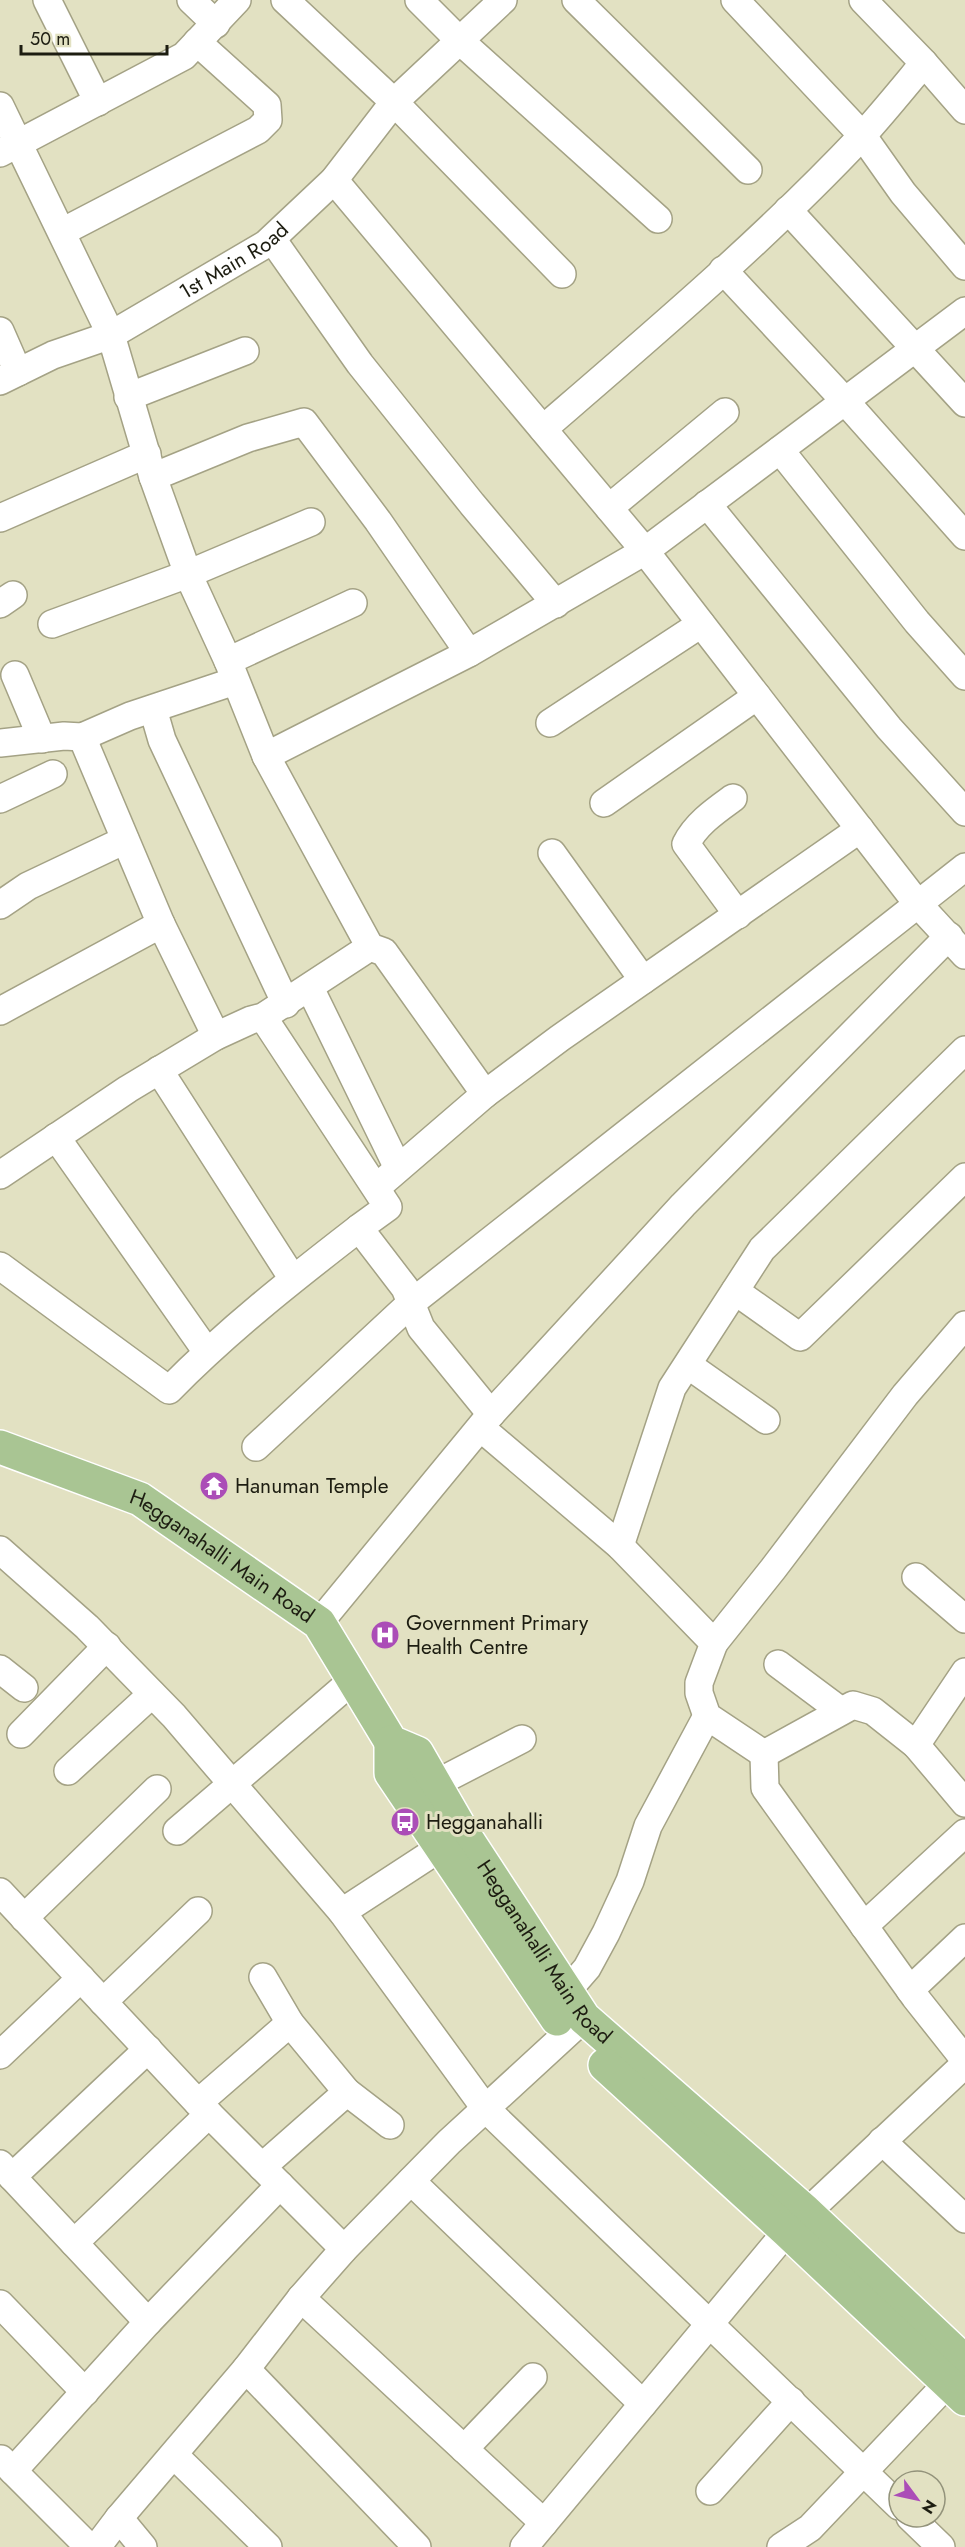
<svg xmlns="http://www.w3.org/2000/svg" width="965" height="2547" font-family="Jost,sans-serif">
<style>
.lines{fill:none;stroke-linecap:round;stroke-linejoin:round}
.minor-casing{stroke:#a4a285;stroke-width:30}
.major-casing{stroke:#fff;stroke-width:36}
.minor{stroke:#fff;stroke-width:27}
.major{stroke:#a9c593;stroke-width:33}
.labels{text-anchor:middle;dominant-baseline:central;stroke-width:6;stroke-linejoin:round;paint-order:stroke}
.street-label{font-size:21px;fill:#1d1d11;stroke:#e2e1c2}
.poi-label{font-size:21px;fill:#1d1d11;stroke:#e2e1c2;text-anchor:start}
</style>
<rect width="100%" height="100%" fill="#e2e1c2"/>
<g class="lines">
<g class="minor-casing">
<g id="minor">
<path d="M47,0L98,102"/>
<path d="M191,0L216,24"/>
<path d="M285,0L394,102L562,274"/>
<path d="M419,0L459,40L658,219"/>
<path d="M576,0L748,170"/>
<path d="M735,0L862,135L903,193L965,266"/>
<path d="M863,0L924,63L965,110"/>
<path d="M0,106L111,335L153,477L188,574L228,661L266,756L370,947L384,952L485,1094"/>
<path d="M0,153L184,56L237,0"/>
<path d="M334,180L645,551L917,903L965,955"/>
<path d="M788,210L965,403"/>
<path d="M62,232L258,130L268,120L267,105L197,42"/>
<path d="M272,239L360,364L472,504L556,604"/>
<path d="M723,270L845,401L965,536"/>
<path d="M0,331L18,372"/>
<path id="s1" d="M0,381L53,355L111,335L266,244L334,180L394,102L503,0"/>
<path d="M128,397L245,351"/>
<path d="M543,429C652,335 763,241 862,136C883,113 904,87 924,63"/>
<path d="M780,450L917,622L965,676"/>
<path d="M153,477L248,438L304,422L378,521L469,653"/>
<path d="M707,504L889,728L965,812"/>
<path d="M609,508L725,412"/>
<path d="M0,518L147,454"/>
<path d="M0,604L13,595"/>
<path d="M52,624L188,574L311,522"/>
<path d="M228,661L353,603"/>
<path d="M15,675L42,739"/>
<path d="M153,709L162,740L286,1004"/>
<path d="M550,723L701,624"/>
<path d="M82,737L161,924L216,1036"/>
<path d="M0,743L64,736L82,737L130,716L235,681"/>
<path d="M266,756L469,653L645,551L965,311"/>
<path d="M733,798C715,811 696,824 686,844L738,915"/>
<path d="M0,799L53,774"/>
<path d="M604,803L757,696"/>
<path d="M552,853L643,980"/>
<path d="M0,905L28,886L125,840"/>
<path d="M310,988L398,1168"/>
<path d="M0,1011L161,924"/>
<path d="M263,1017L388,1207L359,1228L405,1288L421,1328L491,1414"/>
<path d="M159,1070L293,1279"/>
<path d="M56,1137L207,1352"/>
<path d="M0,1175L128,1089L216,1036L251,1020L263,1017L370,947"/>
<path d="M377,1187L485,1094L560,1038L860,829"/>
<path d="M0,1266L169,1390C228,1330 293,1279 359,1228"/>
<path d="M735,1291L800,1337L965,1177"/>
<path d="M688,1365L766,1420"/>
<path d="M481,1428L620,1546L714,1643L699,1683V1693L707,1716L764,1754"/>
<path d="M256,1447L410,1304L965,867"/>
<path d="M620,1546L672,1388L762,1249L965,1050"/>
<path d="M0,1550L87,1627L174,1716L342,1912L485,2108L899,2506"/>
<path d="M916,1577L965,1619"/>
<path d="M319,1623L491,1414L683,1205L949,936"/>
<path d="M714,1643L773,1569L905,1395L965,1325"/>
<path d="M778,1664L841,1711"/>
<path d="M0,1669L24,1688"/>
<path d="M21,1734L107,1646"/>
<path d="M916,1745L965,1803"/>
<path d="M764,1754L765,1788L915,1997L965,2060"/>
<path d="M764,1754L853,1705L873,1711L916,1745L965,1672"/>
<path d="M68,1771L152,1694"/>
<path d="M435,1784L522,1739"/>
<path d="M177,1831L353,1680"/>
<path d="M0,1892L198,2103L344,2249"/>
<path d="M342,1912L457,1837"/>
<path d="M24,1918L157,1789"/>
<path d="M864,1926L965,1833"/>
<path d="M263,1977L290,2023"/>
<path d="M910,1990L965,1938"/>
<path d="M103,2002L198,1911"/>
<path d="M555,2005L587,1968L606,1933L630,1881L648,1826L707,1716"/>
<path d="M0,2055L81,1978"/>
<path d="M347,2092L390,2125"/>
<path d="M198,2103L290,2023L347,2092L262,2167"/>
<path d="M882,2141L965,2219"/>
<path d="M0,2164L148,2322"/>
<path d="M12,2177L148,2049"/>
<path d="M411,2181L643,2404"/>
<path d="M74,2243L209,2114"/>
<path d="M301,2298L544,2523"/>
<path d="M0,2304L85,2392"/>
<path d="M246,2369L417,2547"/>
<path d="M464,2449L533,2377"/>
<path d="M174,2455L268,2547"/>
<path d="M1,2459L89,2547"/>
<path d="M13,2471L148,2322L280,2185"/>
<path d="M710,2491L791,2401"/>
<path d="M910,2517L941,2547"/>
<path d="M119,2518L143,2547"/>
<path d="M97,2547L119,2518L246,2369L301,2298L344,2249L449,2142L584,2018"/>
<path d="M524,2547L787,2231L965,2064"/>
<path d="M781,2547L810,2528L962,2368"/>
</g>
</g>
<g class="major-casing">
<g id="major">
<path id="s2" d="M0,1447L140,1499L319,1623L391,1742L417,1753L463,1833L584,2018L805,2211L965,2362"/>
<path d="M391,1742V1773L557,2019"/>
<path d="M605,2065L787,2231L965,2399"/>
</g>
</g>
<use href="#minor" class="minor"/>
<use href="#major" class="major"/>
</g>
<defs>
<g id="temple-disc" transform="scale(1.5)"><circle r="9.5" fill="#ab4db7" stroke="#e2e1c2"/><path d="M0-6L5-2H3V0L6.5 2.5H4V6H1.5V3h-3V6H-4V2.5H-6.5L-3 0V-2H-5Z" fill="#fff"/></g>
<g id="hospital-disc" transform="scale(1.5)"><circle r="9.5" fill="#ab4db7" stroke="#e2e1c2"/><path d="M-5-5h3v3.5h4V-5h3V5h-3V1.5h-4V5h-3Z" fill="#fff"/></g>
<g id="bus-disc" transform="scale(1.5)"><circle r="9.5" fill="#ab4db7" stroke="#e2e1c2"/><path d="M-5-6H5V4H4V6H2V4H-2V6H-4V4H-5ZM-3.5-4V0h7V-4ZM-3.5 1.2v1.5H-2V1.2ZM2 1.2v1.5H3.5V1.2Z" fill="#fff"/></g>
</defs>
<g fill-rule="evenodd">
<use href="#temple-disc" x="214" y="1486"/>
<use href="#hospital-disc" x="385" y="1635"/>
<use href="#bus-disc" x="405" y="1822"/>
</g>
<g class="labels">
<g class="street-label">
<text stroke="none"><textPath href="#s1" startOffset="264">1st Main Road</textPath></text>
<text stroke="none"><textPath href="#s2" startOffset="249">Hegganahalli Main Road</textPath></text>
<text stroke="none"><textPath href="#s2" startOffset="771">Hegganahalli Main Road</textPath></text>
</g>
<g class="poi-label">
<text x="235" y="1486">Hanuman Temple</text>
<text x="406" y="1623">Government Primary<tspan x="406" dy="24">Health Centre</tspan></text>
<text x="426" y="1822">Hegganahalli</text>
</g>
</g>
<g transform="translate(917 2499) rotate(123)"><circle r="28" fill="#e2e1c2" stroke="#93937b" stroke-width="1.5"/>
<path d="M0-4.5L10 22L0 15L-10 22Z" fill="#ab4db7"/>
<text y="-9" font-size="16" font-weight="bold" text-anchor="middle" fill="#1d1d11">N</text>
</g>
<path d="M21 45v9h146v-9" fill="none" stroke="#1d1d11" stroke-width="3"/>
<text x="30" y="45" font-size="18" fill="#1d1d11" stroke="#e2e1c2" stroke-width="4.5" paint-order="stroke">50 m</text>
</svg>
